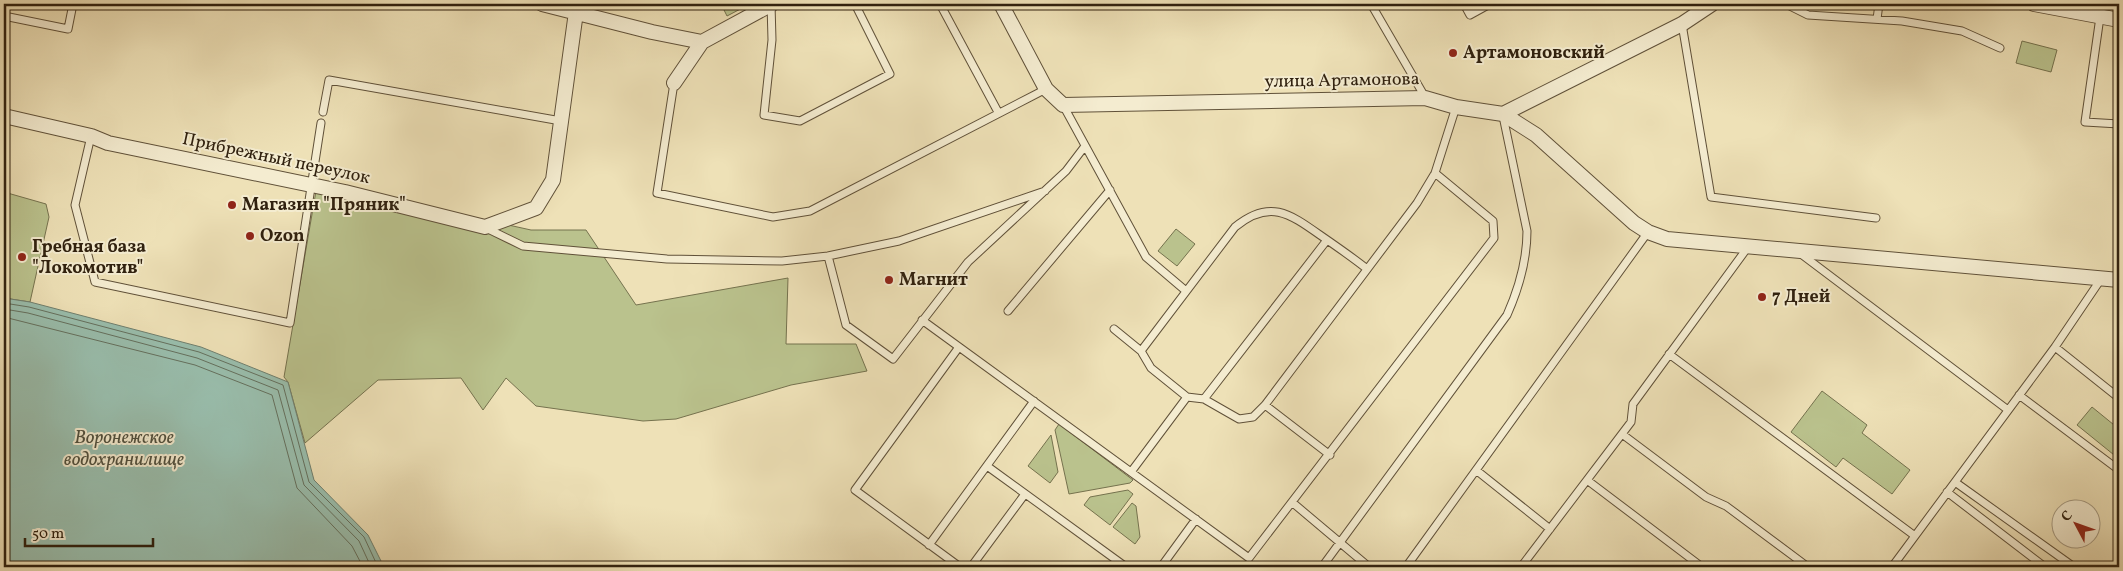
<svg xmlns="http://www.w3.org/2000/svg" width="2123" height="571" font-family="Vollkorn,serif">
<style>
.green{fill:#bac28d;stroke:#75724e}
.water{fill:#99bead;stroke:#6f7f6e}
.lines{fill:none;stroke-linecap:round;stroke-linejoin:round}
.shore{stroke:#64705e;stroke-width:1}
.service-casing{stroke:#605139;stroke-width:9}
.minor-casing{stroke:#605139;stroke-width:16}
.service{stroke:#f4ecd0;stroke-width:7}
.minor{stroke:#f4ecd0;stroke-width:14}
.poi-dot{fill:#8f2418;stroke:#f4ecd0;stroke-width:2}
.labels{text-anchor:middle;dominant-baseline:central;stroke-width:4;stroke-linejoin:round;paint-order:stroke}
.poi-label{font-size:18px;font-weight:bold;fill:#30210f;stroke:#f4ecd0;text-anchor:start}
.street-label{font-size:18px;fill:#30210f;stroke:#f4ecd0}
.water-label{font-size:19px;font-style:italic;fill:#50503e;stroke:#f4ecd0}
</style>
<rect width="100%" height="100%" fill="#eee1b7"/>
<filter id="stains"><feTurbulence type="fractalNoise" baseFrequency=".004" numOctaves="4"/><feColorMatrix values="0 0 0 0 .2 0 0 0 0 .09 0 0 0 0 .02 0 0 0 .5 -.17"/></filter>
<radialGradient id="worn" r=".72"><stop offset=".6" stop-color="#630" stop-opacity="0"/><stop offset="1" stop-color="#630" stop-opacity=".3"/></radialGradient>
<path class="green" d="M721,4H750L727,16Z
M2022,41L2057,50L2051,72L2016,63Z
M316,191L445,211L531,230H586L636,305L788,278L786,344H856L867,371L791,385L676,419L643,421L536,406L506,378L483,410L461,378L378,380L305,443L288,382L284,377Z
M4,192L46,204L49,217L30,302L4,298Z
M1176,229L1195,244L1177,266L1158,251Z
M1822,391L1867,425L1862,433L1910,470L1892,494L1843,458L1836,467L1791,432Z
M2092,407L2119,429V459L2077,425Z
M1059,424L1133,480L1130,483L1069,494L1055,430Z
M1051,435L1058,472L1050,483L1028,466Z
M1128,490L1133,494L1110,525L1084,505L1090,497Z
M1132,503L1136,506L1140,537L1135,544L1113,527Z"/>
<path class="water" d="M4,298L30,302L201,347L288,382L314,480L368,535L384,567H4Z"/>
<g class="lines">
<path class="shore" d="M4,303L29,307L199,352L283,385L309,482L364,537L378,567
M4,309L28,313L197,358L278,390L304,485L359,541L371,567
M4,317L195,365L272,395L297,488L352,546L363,567"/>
<g class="service-casing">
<path id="service" d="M771,4L772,40L764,115L800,121L890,74L855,4
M940,4L998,112
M1371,4L1425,97
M1464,4L1470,15L1490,4
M1786,4L1808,15L1902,21L1962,31L2000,48
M4,16L68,29L73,4
M2100,17L2085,122L2119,124
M1877,19L1879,4
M1682,24L1711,197L1876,218
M674,83L657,193L773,217L810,211L1046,89
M1063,105L1146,257L1186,291
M323,112L329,80L561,121
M91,136L75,205L95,282L290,323L321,123
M486,228L523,246L667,259L782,261L828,256L899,241L1045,191
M1801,254L2008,410
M828,256L846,325L893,359L968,262L1066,171L1085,146
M1008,311L1110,190
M922,320L1249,558L1494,238L1493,221L1435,173
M1114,329L1141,351L1151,368L1187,397L1204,399L1239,419L1253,417L1265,405L1417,203L1435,173L1456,107
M959,347L855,490L960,567
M2055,347L2119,398
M1141,351L1235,227C1269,199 1289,213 1320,235C1336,246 1352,257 1367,269
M1669,354L1915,536
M2019,395L2119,470
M1204,399L1327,240
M1265,405L1330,455
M1622,434L1706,497L1726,506L1808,567
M987,466L1126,567
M1476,470L1550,529
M1131,472L1187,397
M1587,480L1702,567
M1955,482L2074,567
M1947,492L2045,567
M1293,503L1369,567
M929,545L1034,401
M971,567L1025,494
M1161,567L1196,519
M1322,567L1507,315C1519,288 1527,260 1527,231L1503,116
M1406,567L1648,232
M1521,567L1631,422L1633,404L1748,247
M1892,567L2055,347L2101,279"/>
</g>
<g class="minor-casing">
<path id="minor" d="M542,4L652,32L702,42L772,4
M1001,4L1046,89L1063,105L1425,98L1456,107L1503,114L1682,24L1712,4
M2034,4L2119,20
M674,83L702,42
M1503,114L1536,135L1634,223L1648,232L1667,239L2119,280
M4,116L91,136L108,143L345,192L485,227L536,208L553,180L576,12"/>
</g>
<use href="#service" class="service"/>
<use href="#minor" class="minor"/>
</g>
<g class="poi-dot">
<circle cx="1453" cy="53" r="5"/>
<circle cx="232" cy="205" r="5"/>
<circle cx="250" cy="236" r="5"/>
<circle cx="22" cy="257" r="5"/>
<circle cx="889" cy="280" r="5"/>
<circle cx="1762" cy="297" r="5"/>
</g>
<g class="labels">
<g class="poi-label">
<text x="1463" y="53">Артамоновский</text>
<text x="242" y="205">Магазин "Пряник"</text>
<text x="260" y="236">Ozon</text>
<text x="32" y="247">Гребная база<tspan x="32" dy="21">"Локомотив"</tspan></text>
<text x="899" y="280">Магнит</text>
<text x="1772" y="297">7 Дней</text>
</g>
<g class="street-label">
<text transform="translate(1342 81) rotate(-1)">улица Артамонова</text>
<text transform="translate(276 159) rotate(12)">Прибрежный переулок</text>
</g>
<g class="water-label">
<text x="124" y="438">Воронежское<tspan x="124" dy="22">водохранилище</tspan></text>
</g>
</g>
<rect width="2123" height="571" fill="none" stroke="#eee1b7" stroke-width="20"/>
<rect x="5" y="5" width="2113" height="561" fill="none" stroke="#30210f" stroke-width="2.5"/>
<rect x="10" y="10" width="2103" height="551" fill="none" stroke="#30210f"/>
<g transform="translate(2076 524) rotate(311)"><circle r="24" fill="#f4ecd0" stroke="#a69b83"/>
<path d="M0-4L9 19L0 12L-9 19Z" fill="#8f2418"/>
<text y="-8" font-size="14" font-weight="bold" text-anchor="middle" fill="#30210f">С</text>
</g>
<path d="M25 538v8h128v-8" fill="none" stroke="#30210f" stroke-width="2.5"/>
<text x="32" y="538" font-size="15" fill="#30210f" stroke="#f4ecd0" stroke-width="4" paint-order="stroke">50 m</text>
<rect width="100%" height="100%" filter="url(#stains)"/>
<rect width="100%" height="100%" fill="url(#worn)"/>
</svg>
